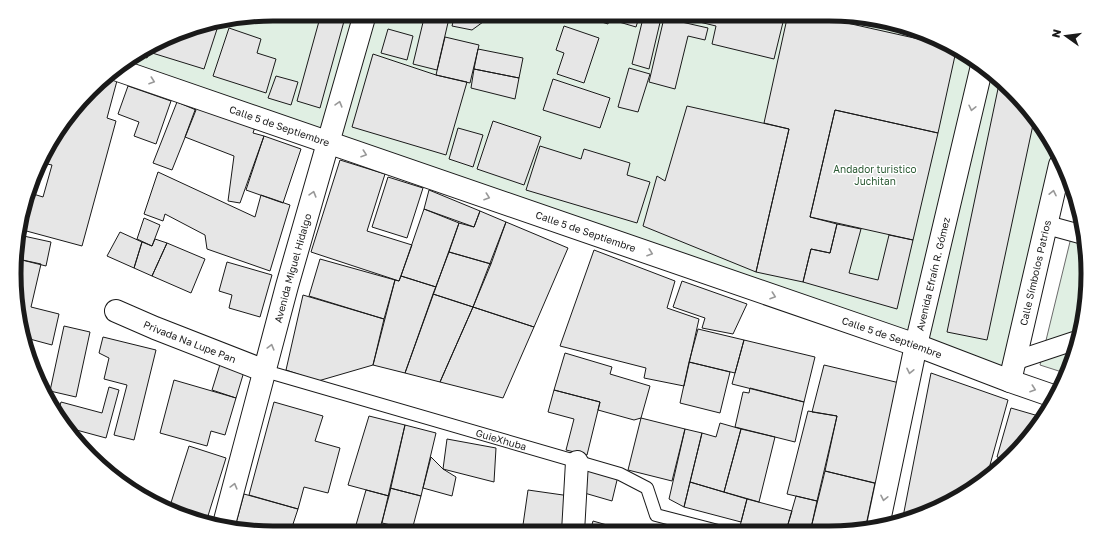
<svg xmlns="http://www.w3.org/2000/svg" width="1102" height="547" font-family="'Golos Text',sans-serif">
<style>
.green{fill:#e0efe3;stroke:#6a6a6a}
.building{fill:#e6e6e6;stroke:#1a1a1a}
.lines{fill:none;stroke-linecap:round;stroke-linejoin:round}
.service-casing{stroke:#1a1a1a;stroke-width:14}
.pedestrian-casing{stroke:#1a1a1a;stroke-width:20}
.minor-casing{stroke:#1a1a1a;stroke-width:24}
.tertiary-casing{stroke:#1a1a1a;stroke-width:24}
.service{stroke:#fff;stroke-width:12}
.pedestrian{stroke:#fff;stroke-width:18}
.minor{stroke:#fff;stroke-width:22}
.tertiary{stroke:#fff;stroke-width:22}
.oneway{stroke:#989898}
.labels{text-anchor:middle;dominant-baseline:central;stroke-width:3;stroke-linejoin:round;paint-order:stroke}
.street-label{font-size:10px;fill:#1a1a1a;stroke:#fff}
.park-label{font-size:10px;fill:#2b5a34;stroke:#fff}
.rim{fill:none;stroke:#1a1a1a;stroke-width:5}
</style>
<rect width="100%" height="100%" fill="#fff"/>
<path class="green" d="M274,14L845,15L943,41L1023,102L1060,166L1010,381L115,68L190,28Z
M1077,213L1087,290L1065,373L1040,365Z"/>
<path class="building" d="M321,14H346L320,108L297,101Z
M425,14H450L437,70L413,64Z
M455,14H494L472,30L452,26Z
M594,14H640L636,27L609,19L608,24L592,19Z
M644,14H662L649,69L632,64Z
M666,14H785L774,59L712,44L716,26Z
M788,14L811,15L950,46L956,51L938,133L835,110L810,217L837,224L830,253L811,249L803,282L756,272L789,129L764,123Z
M664,18L708,28L705,40L688,36L675,89L649,82Z
M219,23L204,69L149,52L147,58L139,55L190,28Z
M564,26L599,38L584,83L557,74L564,53L556,50Z
M229,28L261,39L257,53L276,59L266,93L213,76Z
M388,29L413,36L407,60L381,53Z
M445,37L479,45L470,83L436,75Z
M478,49L523,58L519,78L474,69Z
M373,54L436,75L467,82L446,155L352,127Z
M629,68L650,74L638,112L618,107Z
M474,69L519,78L515,99L471,88Z
M109,75L118,77L107,118L116,121L82,246L19,229V223L30,193L43,197L52,165L47,164L54,138Z
M276,76L298,82L291,105L268,98Z
M553,79L610,98L600,128L543,110Z
M999,84L1023,102L1034,120L987,340L947,332Z
M128,86L171,101L156,144L134,136L139,122L118,114Z
M177,102L196,110L172,170L153,163Z
M198,102L256,124L253,133L264,136L240,203L228,201L234,156L185,137Z
M687,106L789,129L756,272L643,226L657,176L665,181Z
M835,110L938,133L913,240L810,217Z
M493,121L541,137L524,185L477,169Z
M458,128L483,135L473,167L449,159Z
M264,136L301,149L283,203L246,190Z
M540,146L581,159L584,149L630,163L627,175L650,182L637,223L526,190Z
M340,160L385,174L367,231L412,245L399,281L311,252Z
M158,172L255,217L261,195L290,205L270,271L207,249L205,235L165,214L163,221L144,214Z
M388,177L423,188L407,238L372,227Z
M429,190L480,211L474,227L424,209Z
M424,209L459,223L436,287L401,276Z
M480,211L506,222L491,264L449,252L459,223L474,227Z
M144,218L160,225L152,246L137,239Z
M506,222L568,248L534,327L473,307Z
M837,224L861,229L849,273L878,280L889,235L913,240L897,309L803,282L811,249L830,253Z
M120,232L142,242L134,268L107,256Z
M19,235L51,242L46,266L18,259Z
M155,239L167,243L152,276L134,268L142,242L152,246Z
M167,243L205,259L191,293L152,276Z
M594,250L675,281L667,308L699,319L684,386L644,378L646,368L560,346Z
M449,252L491,264L473,307L433,294Z
M18,259L41,264L31,307L59,314L52,345L26,338L16,307Z
M320,259L395,280L384,319L309,296Z
M227,262L272,275L260,317L229,308L232,295L219,291Z
M401,276L436,287L405,373L373,365L395,280L399,281Z
M682,281L747,304L733,334L702,328L705,318L673,307Z
M433,294L473,307L440,382L405,373Z
M303,295L384,319L373,365L318,381L286,370Z
M473,307L534,327L503,398L440,382Z
M64,326L90,332L76,397L50,391Z
M698,329L744,340L735,373L689,362Z
M103,337L156,350L134,440L114,435L127,385L104,379L109,358L99,353Z
M744,340L815,357L804,402L732,384Z
M565,353L612,367L610,374L650,386L641,418L634,420L598,410L600,402L554,390Z
M222,358L246,365L236,398L212,390Z
M689,362L730,372L720,413L680,403Z
M824,365L904,384L882,485L825,471L837,416L812,412Z
M931,373L1008,400L990,465L996,467L995,471L986,480L928,513L908,519L903,517Z
M174,380L236,398L225,435L211,431L207,446L160,433Z
M109,387L119,390L106,438L69,428L58,413L61,402L102,413Z
M750,388L804,402L795,442L735,427L743,392L749,393Z
M554,390L600,402L587,455L566,450L574,419L548,412Z
M274,402L323,416L315,441L340,448L328,493L304,487L298,509L249,495Z
M1011,408L1042,417L1024,444L1007,460L997,457Z
M808,411L837,416L817,501L787,494Z
M369,416L405,425L389,496L348,485Z
M641,418L685,429L672,481L628,470Z
M720,423L741,429L724,492L690,482L702,433L716,437Z
M405,425L436,433L421,496L390,488Z
M685,429L702,433L684,507L669,499Z
M741,429L775,437L759,502L724,492Z
M447,439L496,448L494,482L443,469Z
M189,446L226,458L207,519L169,509Z
M431,457L443,469L456,477L452,496L423,488Z
M588,467L618,476L612,501L581,492Z
M825,471L875,483L865,530L820,531L811,528Z
M690,482L747,499L741,522L684,507Z
M390,488L421,496L412,530L382,523Z
M366,490L389,496L379,532H354Z
M528,490L570,496L565,532H522Z
M244,494L298,509L293,524L320,532H257L235,527Z
M796,496L817,501L811,528L820,531H786Z
M747,499L792,511L786,531H758L740,526Z
M593,521L621,529L620,531L590,532Z"/>
<g class="lines">
<g class="service-casing">
<g id="service">
<path id="s1" d="M265,371L620,474L647,488L656,515L718,531"/>
</g>
</g>
<g class="pedestrian-casing">
<path id="pedestrian" d="M1047,225L1080,234
M1014,361L1074,341"/>
</g>
<g class="minor-casing">
<g id="minor">
<path id="s2" d="M116,311L155,328L265,371"/>
<path d="M1010,381L1056,397"/>
<path id="s3" d="M224,524L287,286L365,14"/>
<path d="M573,532L577,462"/>
</g>
</g>
<g class="tertiary-casing">
<g id="tertiary">
<path id="s4" d="M115,69L916,345L1010,381L1060,165"/>
<path id="s5" d="M878,526L916,345L981,70"/>
</g>
</g>
<use href="#service" class="service"/>
<use href="#pedestrian" class="pedestrian"/>
<use href="#minor" class="minor"/>
<use href="#tertiary" class="tertiary"/>
</g>
<defs><path id="oneway-chevron" d="M-2-3.5L2.5 0L-2 3.5" fill="none" stroke-width="1.6" stroke-linecap="round" stroke-linejoin="round"/></defs>
<g class="oneway">
<use href="#oneway-chevron" transform="translate(152 81) rotate(19)"/>
<use href="#oneway-chevron" transform="translate(339 104) rotate(-74)"/>
<use href="#oneway-chevron" transform="translate(972 108) rotate(103)"/>
<use href="#oneway-chevron" transform="translate(364 154) rotate(19)"/>
<use href="#oneway-chevron" transform="translate(1053 193) rotate(-78)"/>
<use href="#oneway-chevron" transform="translate(313 194) rotate(-74)"/>
<use href="#oneway-chevron" transform="translate(487 197) rotate(19)"/>
<use href="#oneway-chevron" transform="translate(650 253) rotate(19)"/>
<use href="#oneway-chevron" transform="translate(773 296) rotate(19)"/>
<use href="#oneway-chevron" transform="translate(271 347) rotate(-75)"/>
<use href="#oneway-chevron" transform="translate(910 371) rotate(102)"/>
<use href="#oneway-chevron" transform="translate(1033 389) rotate(19)"/>
<use href="#oneway-chevron" transform="translate(234 486) rotate(-75)"/>
<use href="#oneway-chevron" transform="translate(884 498) rotate(102)"/>
</g>
<g class="labels">
<g class="street-label">
<text stroke="none"><textPath href="#s4" startOffset="174">Calle 5 de Septiembre</textPath></text>
<text stroke="none"><textPath href="#s4" startOffset="498">Calle 5 de Septiembre</textPath></text>
<text stroke="none"><textPath href="#s3" startOffset="265">Avenida Miguel Hidalgo</textPath></text>
<text stroke="none"><textPath href="#s4" startOffset="1059">Calle Símbolos Patrios</textPath></text>
<text stroke="none"><textPath href="#s5" startOffset="258">Avenida Efraín R. Gómez</textPath></text>
<text stroke="none"><textPath href="#s4" startOffset="822">Calle 5 de Septiembre</textPath></text>
<text stroke="none"><textPath href="#s2" startOffset="80">Privada Na Lupe Pan</textPath></text>
<text stroke="none"><textPath href="#s1" startOffset="246">GuieXhuba</textPath></text>
</g>
<g class="park-label">
<text x="875" y="169">Andador turistico<tspan x="875" dy="12">Juchitan</tspan></text>
</g>
</g>
<path d="M0 0H1102V547H0ZM273 21H829A252 252 0 0 1 1081 273V274A252 252 0 0 1 829 526H273A252 252 0 0 1 21 274V273A252 252 0 0 1 273 21Z" fill="#fff" fill-rule="evenodd"/>
<path class="rim" d="M273 21H829A252 252 0 0 1 1081 273V274A252 252 0 0 1 829 526H273A252 252 0 0 1 21 274V273A252 252 0 0 1 273 21Z"/>
<g transform="translate(1066 36) rotate(284)" stroke="#ffffff" stroke-width="3" paint-order="stroke">
<path d="M0-3L7 15L0 10L-7 15Z" fill="#1a1a1a"/>
<text y="-6" font-size="11" font-weight="bold" text-anchor="middle" fill="#1a1a1a">N</text>
</g>
</svg>
